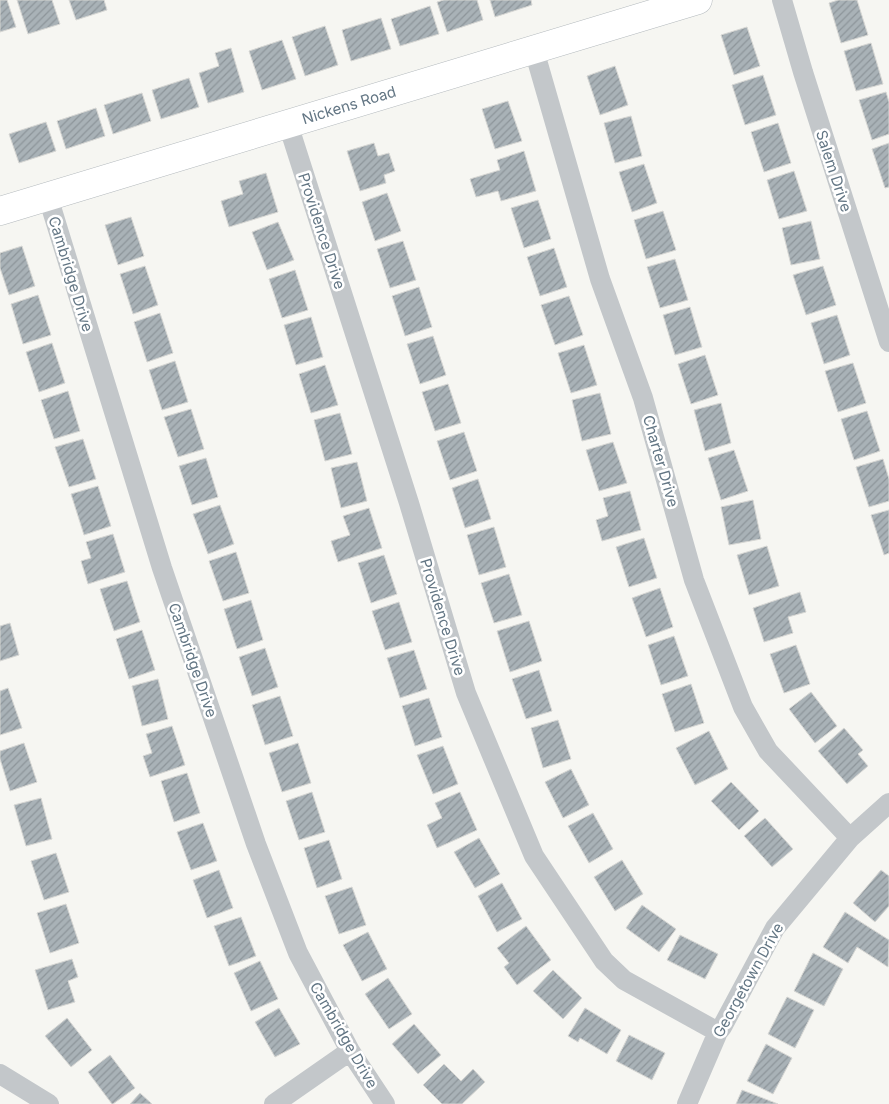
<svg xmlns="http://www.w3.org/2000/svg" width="889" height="1104" font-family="Inter,sans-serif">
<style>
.building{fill:url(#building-hatch);stroke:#d7d7d4}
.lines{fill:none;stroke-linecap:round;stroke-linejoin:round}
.secondary-casing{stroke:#b3b9bd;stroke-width:29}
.street{stroke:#c3c7ca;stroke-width:20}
.secondary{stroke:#fff;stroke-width:28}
.labels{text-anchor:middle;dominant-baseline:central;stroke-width:5;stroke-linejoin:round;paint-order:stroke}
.street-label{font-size:15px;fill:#637684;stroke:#fff}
</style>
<defs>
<pattern id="building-hatch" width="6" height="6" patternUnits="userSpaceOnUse" patternTransform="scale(1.25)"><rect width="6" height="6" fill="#a9b2b7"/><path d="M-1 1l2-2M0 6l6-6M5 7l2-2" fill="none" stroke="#8d959a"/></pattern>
</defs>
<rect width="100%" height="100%" fill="#f6f6f2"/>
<path class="building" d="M0,0H7L16,27L0,32Z
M17,0H52L60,24L28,34Z
M69,0H104L107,10L76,20Z
M444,0H477L483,20L447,32L437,2Z
M490,0H531L532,5L495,17Z
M838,0H857L868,35L841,43L829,3Z
M430,6L439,34L400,46L391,19Z
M381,18L391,49L351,61L342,30Z
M325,26L338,65L305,76L292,37Z
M747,27L760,66L734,75L721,35Z
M282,40L296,79L262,90L249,51Z
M871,43L883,84L856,91L844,51Z
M231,48L244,92L208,103L199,73L219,66L215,53Z
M615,66L628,105L600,115L587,76Z
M763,75L776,115L745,125L732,85Z
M189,78L199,107L161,119L152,90Z
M886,92L889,102V134L872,140L859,100Z
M142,93L151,121L113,134L104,105Z
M508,101L522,141L495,149L482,109Z
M96,108L105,136L66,149L57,121Z
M631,116L642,156L615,163L604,123Z
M46,122L56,151L19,163L9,134Z
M778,123L791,163L764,172L751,132Z
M374,143L378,156L389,153L395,171L384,175L386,183L360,191L347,151Z
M889,143V187L885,188L872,149Z
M524,151L536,191L501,201L498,191L476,197L470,179L500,170L497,160Z
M644,164L657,203L632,212L619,172Z
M794,171L807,211L779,219L767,180Z
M266,173L278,212L229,227L221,201L243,194L239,181Z
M387,193L401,231L375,241L362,202Z
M538,200L551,239L524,248L511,208Z
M663,211L676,250L646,259L634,220Z
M131,217L144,256L118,265L105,225Z
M811,221L820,259L791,265L782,228Z
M278,222L294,260L267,270L252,232Z
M403,241L416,280L390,288L377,249Z
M22,246L35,286L9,295L0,268V253Z
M554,248L567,287L540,296L527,257Z
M675,259L688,300L660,308L647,267Z
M145,266L158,305L133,314L120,274Z
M823,266L836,305L806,315L793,275Z
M295,270L308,310L282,318L269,279Z
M419,287L432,327L405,336L392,296Z
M38,295L51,335L23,344L11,304Z
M569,296L583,335L555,345L541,305Z
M690,307L702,347L675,355L663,315Z
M160,313L173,353L147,362L134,322Z
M837,315L850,355L824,364L811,323Z
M311,317L323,357L296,365L284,325Z
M433,336L446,375L420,384L407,344Z
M52,343L65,383L39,392L26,352Z
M584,345L597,385L571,393L558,353Z
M705,355L718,395L691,404L678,364Z
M175,361L188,402L162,410L149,370Z
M853,363L866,403L838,412L825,371Z
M325,365L338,405L311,413L299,374Z
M448,384L461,423L435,431L422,392Z
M68,391L80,431L54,439L41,400Z
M600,393L611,434L582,441L572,400Z
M721,403L731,443L705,451L694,410Z
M191,409L204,449L178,457L164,417Z
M867,411L880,451L854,460L841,419Z
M340,413L352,454L325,461L314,420Z
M464,432L477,471L450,480L437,441Z
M83,439L96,479L69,487L55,447Z
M613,442L627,483L599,491L586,450Z
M734,450L748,491L721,500L708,458Z
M206,458L218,497L192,505L179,466Z
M883,459L889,479V501L869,507L856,467Z
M357,462L367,501L341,508L331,468Z
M478,479L491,519L465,528L452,488Z
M98,486L111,526L84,535L71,494Z
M630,491L641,530L602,541L596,520L608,516L603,498Z
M753,500L761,539L729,545L721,507Z
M220,505L234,544L208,554L193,514Z
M369,508L382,548L338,562L331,541L350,535L343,516Z
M889,510V553L884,555L871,515Z
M494,527L506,567L479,575L467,535Z
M113,534L125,572L88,584L81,561L91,558L86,542Z
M644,538L657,578L629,587L616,547Z
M767,546L779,586L749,595L737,555Z
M236,552L249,593L223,601L209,561Z
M384,555L397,594L371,603L358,563Z
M509,574L522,615L494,623L481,583Z
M127,581L140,622L114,631L100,589Z
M660,588L673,627L646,637L632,598Z
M800,592L806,612L788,617L793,633L764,642L753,608Z
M251,600L263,640L237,649L224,609Z
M399,602L412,642L385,650L372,611Z
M529,621L542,661L510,672L497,631Z
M10,623L19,655L0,661V626Z
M142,630L155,670L129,679L116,639Z
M674,636L688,676L661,685L648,645Z
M796,645L810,684L784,693L770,654Z
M265,648L278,687L252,696L239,657Z
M414,650L427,689L400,698L387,658Z
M539,670L552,711L526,719L512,679Z
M158,679L168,719L142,726L132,686Z
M691,684L704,723L675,732L662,694Z
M8,688L22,728L0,735V691Z
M811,692L837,726L815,743L789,709Z
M280,696L293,736L265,745L252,705Z
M429,698L442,737L415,746L402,706Z
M558,720L571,759L543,768L531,728Z
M172,726L185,765L150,777L143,756L152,753L146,734Z
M844,728L863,750L858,754L868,766L847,784L818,751Z
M709,731L728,769L695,785L676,748Z
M24,743L37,782L10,791L0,759V751Z
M298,743L311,783L282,792L269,753Z
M443,746L458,784L433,794L417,755Z
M571,769L589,805L563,818L545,782Z
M187,773L200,813L174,822L161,781Z
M731,782L759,811L739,830L711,801Z
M312,792L325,832L299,840L286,801Z
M460,792L477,830L437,848L427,825L442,818L435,803Z
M41,798L52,839L26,846L14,805Z
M593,813L613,849L589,863L568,826Z
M765,818L793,849L772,867L744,836Z
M203,823L217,861L191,870L177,832Z
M479,838L500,874L475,888L454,852Z
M329,840L342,879L317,888L304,848Z
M56,853L69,892L44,900L31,861Z
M622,860L643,894L615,911L594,877Z
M219,870L233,908L207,918L193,880Z
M881,870L889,876V906L875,922L853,903Z
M502,883L522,919L497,932L478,896Z
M352,887L366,925L339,934L325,896Z
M66,904L79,943L50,953L37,913Z
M642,905L676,929L659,952L626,928Z
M845,912L889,940L888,967L857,947L848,963L823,947Z
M241,917L256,956L229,966L214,926Z
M526,926L551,960L517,985L504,967L509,963L497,948Z
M368,932L387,969L362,981L343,945Z
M680,935L718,954L705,979L667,960Z
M813,953L843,969L824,1006L794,991Z
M72,959L78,977L68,981L75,1002L48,1010L35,970Z
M260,961L278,999L251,1011L234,973Z
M553,970L582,998L563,1019L533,991Z
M388,978L412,1014L389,1029L365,994Z
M787,997L814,1010L795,1048L768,1034Z
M279,1008L300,1044L275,1057L255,1022Z
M585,1008L621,1030L607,1054L580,1038L578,1042L568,1036Z
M67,1018L92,1050L71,1067L45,1036Z
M414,1024L441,1055L418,1074L392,1044Z
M629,1035L665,1053L652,1080L616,1061Z
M766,1044L792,1058L773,1094L747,1081Z
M110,1055L135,1088L113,1104H112L88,1072Z
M444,1064L461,1081L473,1069L485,1082L462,1104H442L423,1085Z
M742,1090L778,1104H736Z
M140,1093L152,1104H130Z"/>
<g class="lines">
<g class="secondary-casing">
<path id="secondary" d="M0,211L698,0"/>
</g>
<path class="street" d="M782,0L803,72L889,342
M534,50L600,279L643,398L694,580L743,707L768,751L850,838
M288,124L409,503L466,693L534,856L604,961L624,980L718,1032
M48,197L162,568L256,844L298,953L350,1051L385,1104
M0,1074L49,1104
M274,1104L350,1051
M687,1104L718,1032L722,1027L775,928L850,838L889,803"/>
<use href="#secondary" class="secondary"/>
</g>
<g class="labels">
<g class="street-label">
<text transform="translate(349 105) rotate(-17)">Nickens Road</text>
<text transform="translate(834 171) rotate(72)">Salem Drive</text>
<text transform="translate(322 231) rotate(72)">Providence Drive</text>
<text transform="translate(71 274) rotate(73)">Cambridge Drive</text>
<text transform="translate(661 461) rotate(74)">Charter Drive</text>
<text transform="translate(443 617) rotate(73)">Providence Drive</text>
<text transform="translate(193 660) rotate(71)">Cambridge Drive</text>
<text transform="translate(748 980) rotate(-61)">Georgetown Drive</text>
<text transform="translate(344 1035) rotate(60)">Cambridge Drive</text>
</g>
</g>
</svg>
